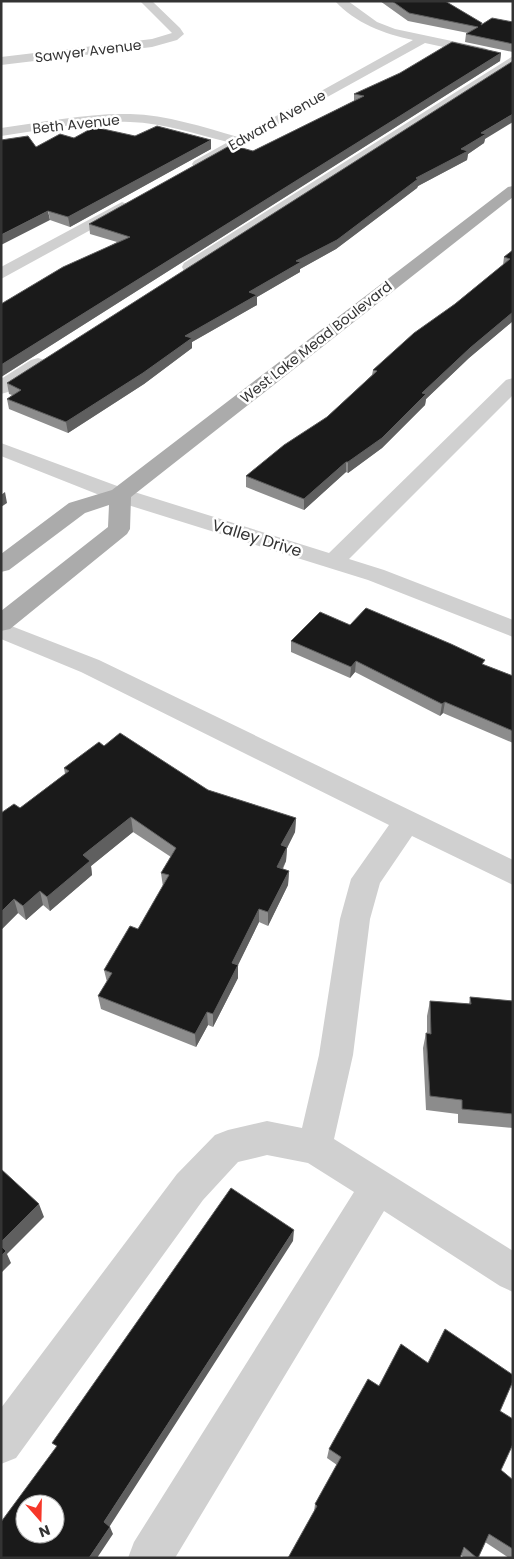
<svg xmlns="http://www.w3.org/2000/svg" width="514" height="1559" font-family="Poppins,sans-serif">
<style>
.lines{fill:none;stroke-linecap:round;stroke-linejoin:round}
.minor{fill:#d0d0d0;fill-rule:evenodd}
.major{fill:#ababab;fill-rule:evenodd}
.wall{fill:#8c8c8c}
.shaded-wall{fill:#5f5f5f}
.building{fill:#1a1a1a;stroke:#5f5f5f;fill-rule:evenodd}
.labels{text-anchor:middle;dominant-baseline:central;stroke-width:5;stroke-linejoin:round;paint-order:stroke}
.far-street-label{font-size:14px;fill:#333;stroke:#fff}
.street-label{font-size:16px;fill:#333;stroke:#fff}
</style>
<rect width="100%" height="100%" fill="#fff"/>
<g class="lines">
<path class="minor" d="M140,1H152L180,28L184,34L177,40L152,47L1,65V57L152,39L172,33Z
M335,1H348L377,22L395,29L485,48L491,52L485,56L425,43L199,168L194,167L192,164L194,161L228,142C196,134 164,123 130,122C87,120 44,130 1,136V128C44,122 87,113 130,114C167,115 203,127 238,137L413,40C384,34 355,23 335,1Z
M513,56V66L196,271H184L182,267L184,263Z
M122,202L127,204L130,207L127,210L1,279V267Z
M38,358L45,360L47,364L45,368L8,392L1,394V379L31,360Z
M513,378V395L349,559L384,570L513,620V637L368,580L112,500L1,456V443L128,490L329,553L506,380Z
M1,622L99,660L513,860V885L412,836L380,883L370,919L353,1055L334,1139L513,1251V1292L500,1286L384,1211L175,1558H128L134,1542L354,1192L308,1163L267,1155L238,1162L203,1200L16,1458L1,1464V1408L177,1174L215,1135L228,1130L267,1121L302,1128L319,1055L340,919L351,879L389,825L81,672L1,639Z"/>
<path class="major" d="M513,186V197L131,497L130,529L127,534L10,629L1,631V611L108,527L109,505L85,513L9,570L1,572V554L69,503L112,490L508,187Z"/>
</g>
<path class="wall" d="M380,1H445L482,24L513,22V52L465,42L466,34L468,33L408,21Z
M501,53L500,61L1,377V304L117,242L90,234L89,224L253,151L354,101V94Z
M135,136L211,149L70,227L50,220L36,147L74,138Z
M485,139L484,143L468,154L467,160L418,186L417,188L336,249L300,269V272L257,297V305L192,342V348L144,384L68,433L9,409L7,399L12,395L9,394L7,383Z
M513,250V321L469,358L426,399L425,405L382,448L348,473L346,472L304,510L246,487V476L327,417L372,375L373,370L503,265L504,257Z
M350,625L484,665L513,676V743L443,713L440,716L355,672L350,678L291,652V641Z
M104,746L208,790L296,818L295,832L287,848L286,861L283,869L289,871L288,885L268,926L259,922L238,965V978L213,1027L208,1025L196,1047L101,1009L98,996L107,982L104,970L138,929L163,887L161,873L171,857L133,832L91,866L92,875L50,911L43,905L26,920L18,913L1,930L20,808L65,774L64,768Z
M470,997L513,1001V1128L458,1123V1114L426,1110L423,1048L426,1033H427V1016L430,1001L469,1004Z
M428,1363L500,1411L501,1470L513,1480V1558H509L485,1542L478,1558H464L461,1555L314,1512L315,1504L337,1465L327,1458L329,1449L379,1386Z"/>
<path class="shaded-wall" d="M501,53L500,61L1,377V365Z
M513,114V122L485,139L484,143L468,154L467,160L418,186L417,188L336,249L300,269V272L257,297V305L192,342V348L144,384L68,433L66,422L185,336L249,292L296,261L416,178L461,149L481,133Z
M211,140V149L70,227L68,217Z
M48,211L50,220L1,245V235Z
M513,312V321L469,358L426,399L425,405L382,448L348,473V462L470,348Z
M346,462V472L304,510V499Z
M5,492L7,503L1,507V495Z
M356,661L355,672L350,678L351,667Z
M445,702L443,713L440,716L442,704Z
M131,817L133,832L91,866L92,875L50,911L47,897L83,855Z
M296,818L295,832L287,848L286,861L276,881L277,867L281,845Z
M289,871L288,885L268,926V912Z
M40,891L43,905L26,920L23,906Z
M14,899L18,913L1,930V912Z
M259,909V922L238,965V978L213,1027V1014L232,963Z
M207,1012L208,1025L196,1047L195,1034Z
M39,1204L44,1217L7,1254L11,1263L1,1273V1242Z
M294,1230L293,1241L108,1529L104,1522Z
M110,1527L113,1534L97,1558H89Z"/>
<path class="building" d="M392,1H445L482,23L481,25L492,18L513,22V44L466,34L478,27L409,13Z
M452,42L501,53L1,365V304L63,267L130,237L89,224L231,145L253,151L340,108L364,96L354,94L400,73Z
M513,61V114L481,133L486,134L461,149L468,151L416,178L418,179L337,240L296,261L301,262L249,292L257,295L185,336L192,338L143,373L66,422L7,399L21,390L7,383Z
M157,126L211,140L68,217L48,211L1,235V140L28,136L36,147L60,134L74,138L94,127L135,136Z
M513,250V312L470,348L422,393L426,394L382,438L348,462H346L304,499L246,476L284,445L327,417L377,371L373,370L414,333L455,304L510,259L504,257Z
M366,608L451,644L485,660L482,664L513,676V731L445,702L442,704L356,661L351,667L291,641L320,612L350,625Z
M120,733L208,790L296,818L281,845L287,847L277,867L289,871L268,912L259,909L232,963L238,965L213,1014L207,1012L195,1034L98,996L112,973L104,970L130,926L138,929L169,875L161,873L176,848L131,817L83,855L90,861L47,897L40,891L23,906L14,899L1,912V813L14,804L20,808L69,771L64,768L99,742L104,746Z
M470,997L513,1001V1114L462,1109V1100L430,1096L426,1033L431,1034L430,1001L471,1004Z
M1,1169L39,1204L1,1242Z
M231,1188L294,1230L104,1522L110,1527L89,1558H1V1522L57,1446L52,1443ZM25,1504H55V1534H25Z
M1,1246L6,1251L1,1256Z
M445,1329L513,1375V1381L500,1411L513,1419V1444L501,1470L513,1480V1549L489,1534L478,1558H477L464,1547L460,1558H288L317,1506L315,1504L341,1457L329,1449L368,1379L379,1386L401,1344L428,1363Z"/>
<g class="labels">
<g class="far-street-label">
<text transform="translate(88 51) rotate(-7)">Sawyer Avenue</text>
<text transform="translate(277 120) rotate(-29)">Edward Avenue</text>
<text transform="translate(76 124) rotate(-6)">Beth Avenue</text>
<text transform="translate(316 342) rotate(-38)">West Lake Mead Boulevard</text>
</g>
<g class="street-label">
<text transform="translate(257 538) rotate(17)">Valley Drive</text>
</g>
</g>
<rect width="514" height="1559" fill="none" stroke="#333333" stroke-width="5"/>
<g transform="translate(40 1519) rotate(160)"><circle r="24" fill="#ffffff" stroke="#adadad"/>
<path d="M0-4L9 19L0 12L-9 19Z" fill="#f63729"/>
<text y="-8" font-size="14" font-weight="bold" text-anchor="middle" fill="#333333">N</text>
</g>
</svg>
